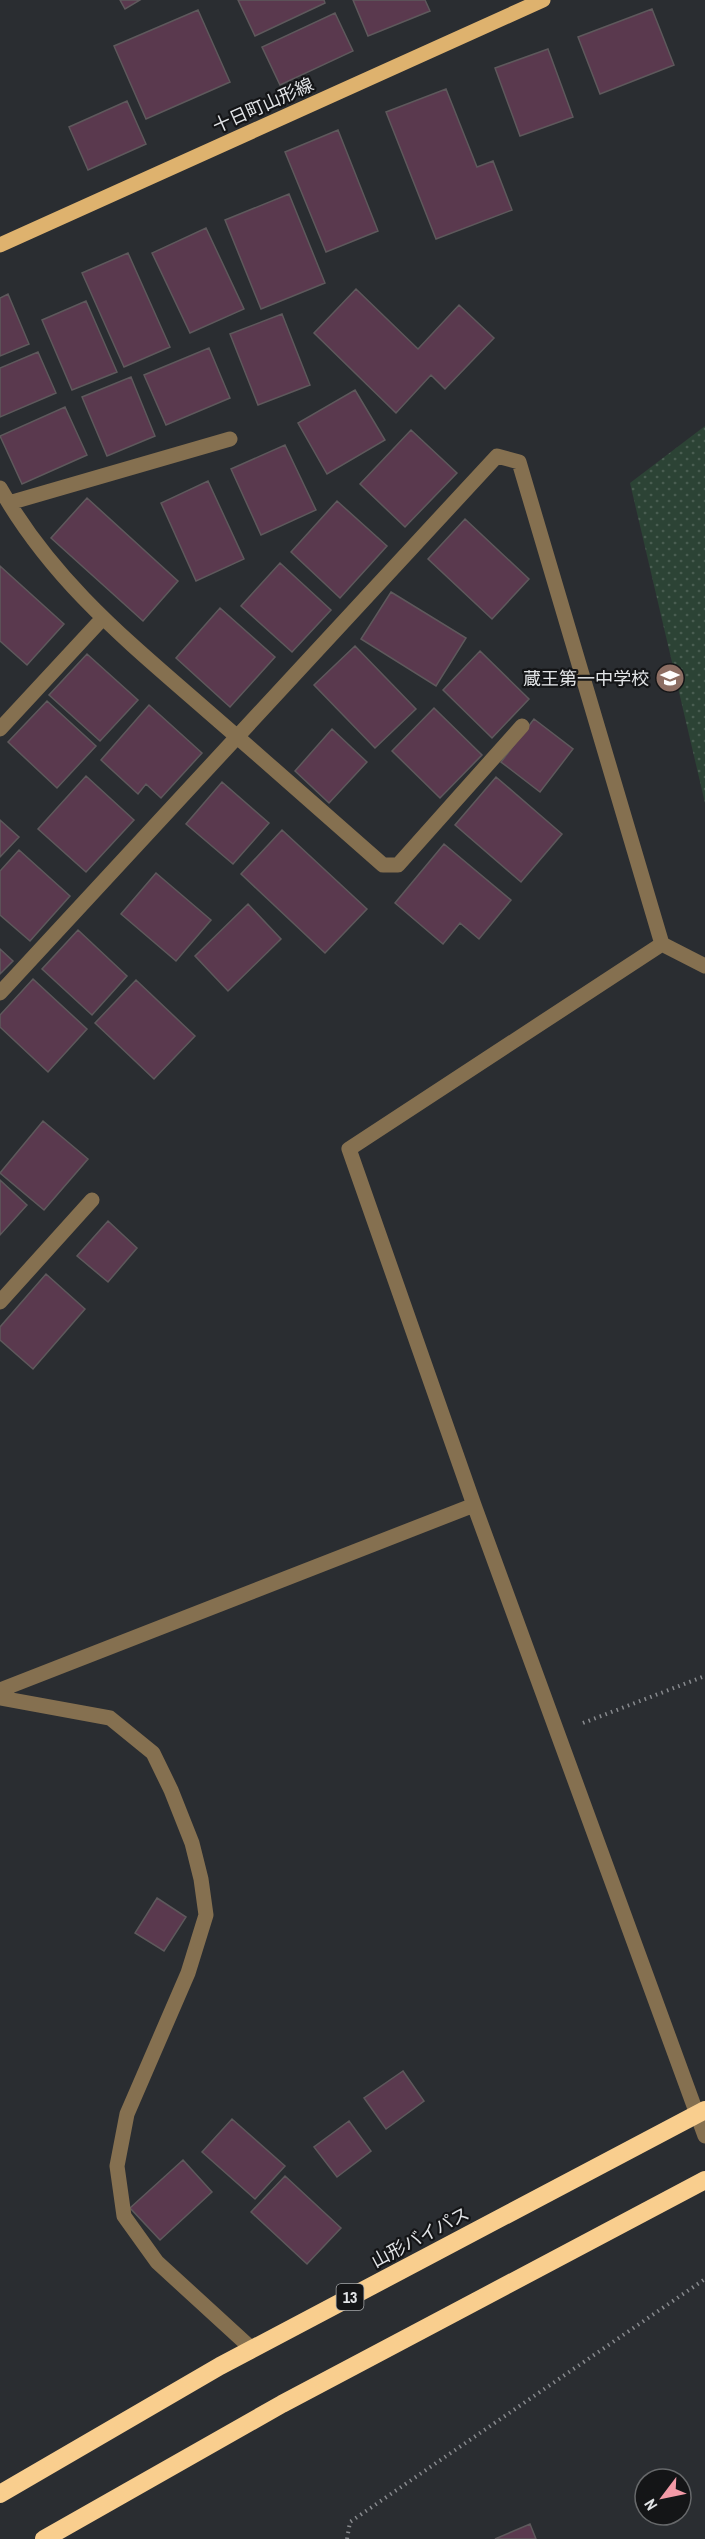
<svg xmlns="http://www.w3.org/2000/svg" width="705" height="2539" font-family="'Archivo Narrow','Noto Sans JP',sans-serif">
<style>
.grass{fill:url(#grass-dots)}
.building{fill:#5a394e;stroke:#5e595c;stroke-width:1.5}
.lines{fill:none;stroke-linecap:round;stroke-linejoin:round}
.path{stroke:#888a8e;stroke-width:4;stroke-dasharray:1.5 4.5;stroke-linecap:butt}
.minor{stroke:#857050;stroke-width:15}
.major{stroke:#deb26e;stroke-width:15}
.highway{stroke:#f9ce8e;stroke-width:18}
.labels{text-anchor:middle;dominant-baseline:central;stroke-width:4.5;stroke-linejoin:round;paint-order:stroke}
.shield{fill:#141517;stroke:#a4a6a9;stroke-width:1.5}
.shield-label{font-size:16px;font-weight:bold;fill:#e2e4e7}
.street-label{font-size:18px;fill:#e2e4e7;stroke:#141517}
.poi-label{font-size:18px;fill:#e2e4e7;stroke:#141517;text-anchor:end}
</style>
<defs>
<pattern id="grass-dots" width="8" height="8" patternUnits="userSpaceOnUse" patternTransform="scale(1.5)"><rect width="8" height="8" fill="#2c4335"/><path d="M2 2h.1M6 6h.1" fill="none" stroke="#4a5e52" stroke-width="1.8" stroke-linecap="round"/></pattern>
</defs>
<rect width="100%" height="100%" fill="#2a2d31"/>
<path class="grass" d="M705,426V803L630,483Z"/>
<path class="building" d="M120,0H140L125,9Z
M238,0H324L325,3L255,36Z
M353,0H425L430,11L368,36Z
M652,9L674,65L600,94L578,37Z
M198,10L230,82L146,119L114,46Z
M335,13L353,51L280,85L262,47Z
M548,49L573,117L520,136L495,68Z
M446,89L477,167L493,161L512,210L436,239L386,112Z
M127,101L146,144L88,170L69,127Z
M338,130L378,231L326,252L285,152Z
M289,194L325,283L261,309L225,220Z
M206,228L244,309L190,333L152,253Z
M128,253L170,347L124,367L82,273Z
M356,289L418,349L459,305L494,338L445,389L431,375L396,413L314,333Z
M8,294L29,344L0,356V298Z
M86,301L117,372L72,390L42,320Z
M282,314L310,385L258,405L230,334Z
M209,348L230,398L166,425L144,375Z
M38,352L56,393L0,417V368Z
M131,377L155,436L107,456L82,397Z
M355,390L385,440L327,474L298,423Z
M65,407L87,455L22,484L0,436Z
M411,430L457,473L405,527L360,484Z
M285,445L316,510L261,535L231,469Z
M208,481L244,559L196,581L161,503Z
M87,498L178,581L143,621L51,538Z
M337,501L387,546L340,598L291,552Z
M465,519L529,579L492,619L428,559Z
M280,563L331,610L292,652L241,606Z
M0,566L64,624L27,665L0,641Z
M391,592L466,638L436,686L361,639Z
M220,608L275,657L230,707L176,658Z
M355,646L416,709L375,748L314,685Z
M480,651L529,699L492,738L443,690Z
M87,654L138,700L100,741L49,695Z
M47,701L96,746L57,788L8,742Z
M149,705L202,753L161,798L146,784L138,794L101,760Z
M434,708L482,755L440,798L392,751Z
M534,719L573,749L540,792L501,762Z
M332,729L367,762L329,803L295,771Z
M86,776L134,820L86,872L38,829Z
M496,777L562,834L521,882L455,825Z
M222,782L269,823L233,864L186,824Z
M0,820L19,837L0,857Z
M282,830L367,909L325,953L241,874Z
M444,844L511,900L479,939L460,923L443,944L395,903Z
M19,850L70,896L30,941L0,915V871Z
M156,873L211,920L176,961L121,914Z
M248,904L281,939L228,991L195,956Z
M78,930L127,976L92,1015L42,969Z
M0,949L13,961L0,974Z
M33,979L87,1029L48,1072L0,1027V1015Z
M136,980L195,1036L154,1079L95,1023Z
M43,1121L88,1159L44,1210L0,1173Z
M0,1180L27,1205L0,1235Z
M108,1221L137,1248L108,1282L77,1256Z
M46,1274L85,1309L33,1369L0,1340V1327Z
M157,1898L186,1917L164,1951L135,1933Z
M403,2071L424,2101L386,2129L364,2098Z
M232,2119L285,2166L255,2199L202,2152Z
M349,2121L371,2151L337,2177L314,2147Z
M183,2160L212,2192L160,2240L130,2208Z
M285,2176L341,2228L307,2264L251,2212Z
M530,2524L536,2539H495Z"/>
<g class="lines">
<path class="path" d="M583,1723L705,1676
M347,2539L350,2522L705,2279"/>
<path class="minor" d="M0,488C52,580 126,640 204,708C264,760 323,812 383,865H398L522,726
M9,503L230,439
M0,729L102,619
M662,944L349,1149L474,1505L705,2136
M0,993L497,456L519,462L662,944L705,966
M0,1302L92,1200
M0,1690L474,1505
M0,1698L110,1718L153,1753L171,1790L192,1843L201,1879L206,1915L188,1973L127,2114L117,2166L124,2216L157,2262L252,2349"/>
<path class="major" d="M0,245L543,0"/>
<path class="highway" d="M0,2494L220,2366L705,2110
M44,2539L282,2404L705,2180"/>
</g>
<defs>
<g id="school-disc" transform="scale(1.5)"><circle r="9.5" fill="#8d6e63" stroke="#141517"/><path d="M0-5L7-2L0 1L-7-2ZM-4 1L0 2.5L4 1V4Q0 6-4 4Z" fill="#fff"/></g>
</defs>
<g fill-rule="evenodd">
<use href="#school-disc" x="670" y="678"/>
</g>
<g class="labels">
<rect class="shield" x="336.5" y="2284" width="27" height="26" rx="4.5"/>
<g class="shield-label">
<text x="350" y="2297">13</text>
</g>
<g class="street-label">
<text transform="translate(263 105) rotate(-24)">十日町山形線</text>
<text transform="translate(420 2237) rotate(-28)">山形バイパス</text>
</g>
<g class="poi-label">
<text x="649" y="678">蔵王第一中学校</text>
</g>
</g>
<g transform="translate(663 2497) rotate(238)"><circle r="28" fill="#141517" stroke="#66686a" stroke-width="1.5"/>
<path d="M0-4.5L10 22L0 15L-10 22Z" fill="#f39aa7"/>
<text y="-9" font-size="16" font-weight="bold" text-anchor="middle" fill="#e2e4e7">N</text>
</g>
</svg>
